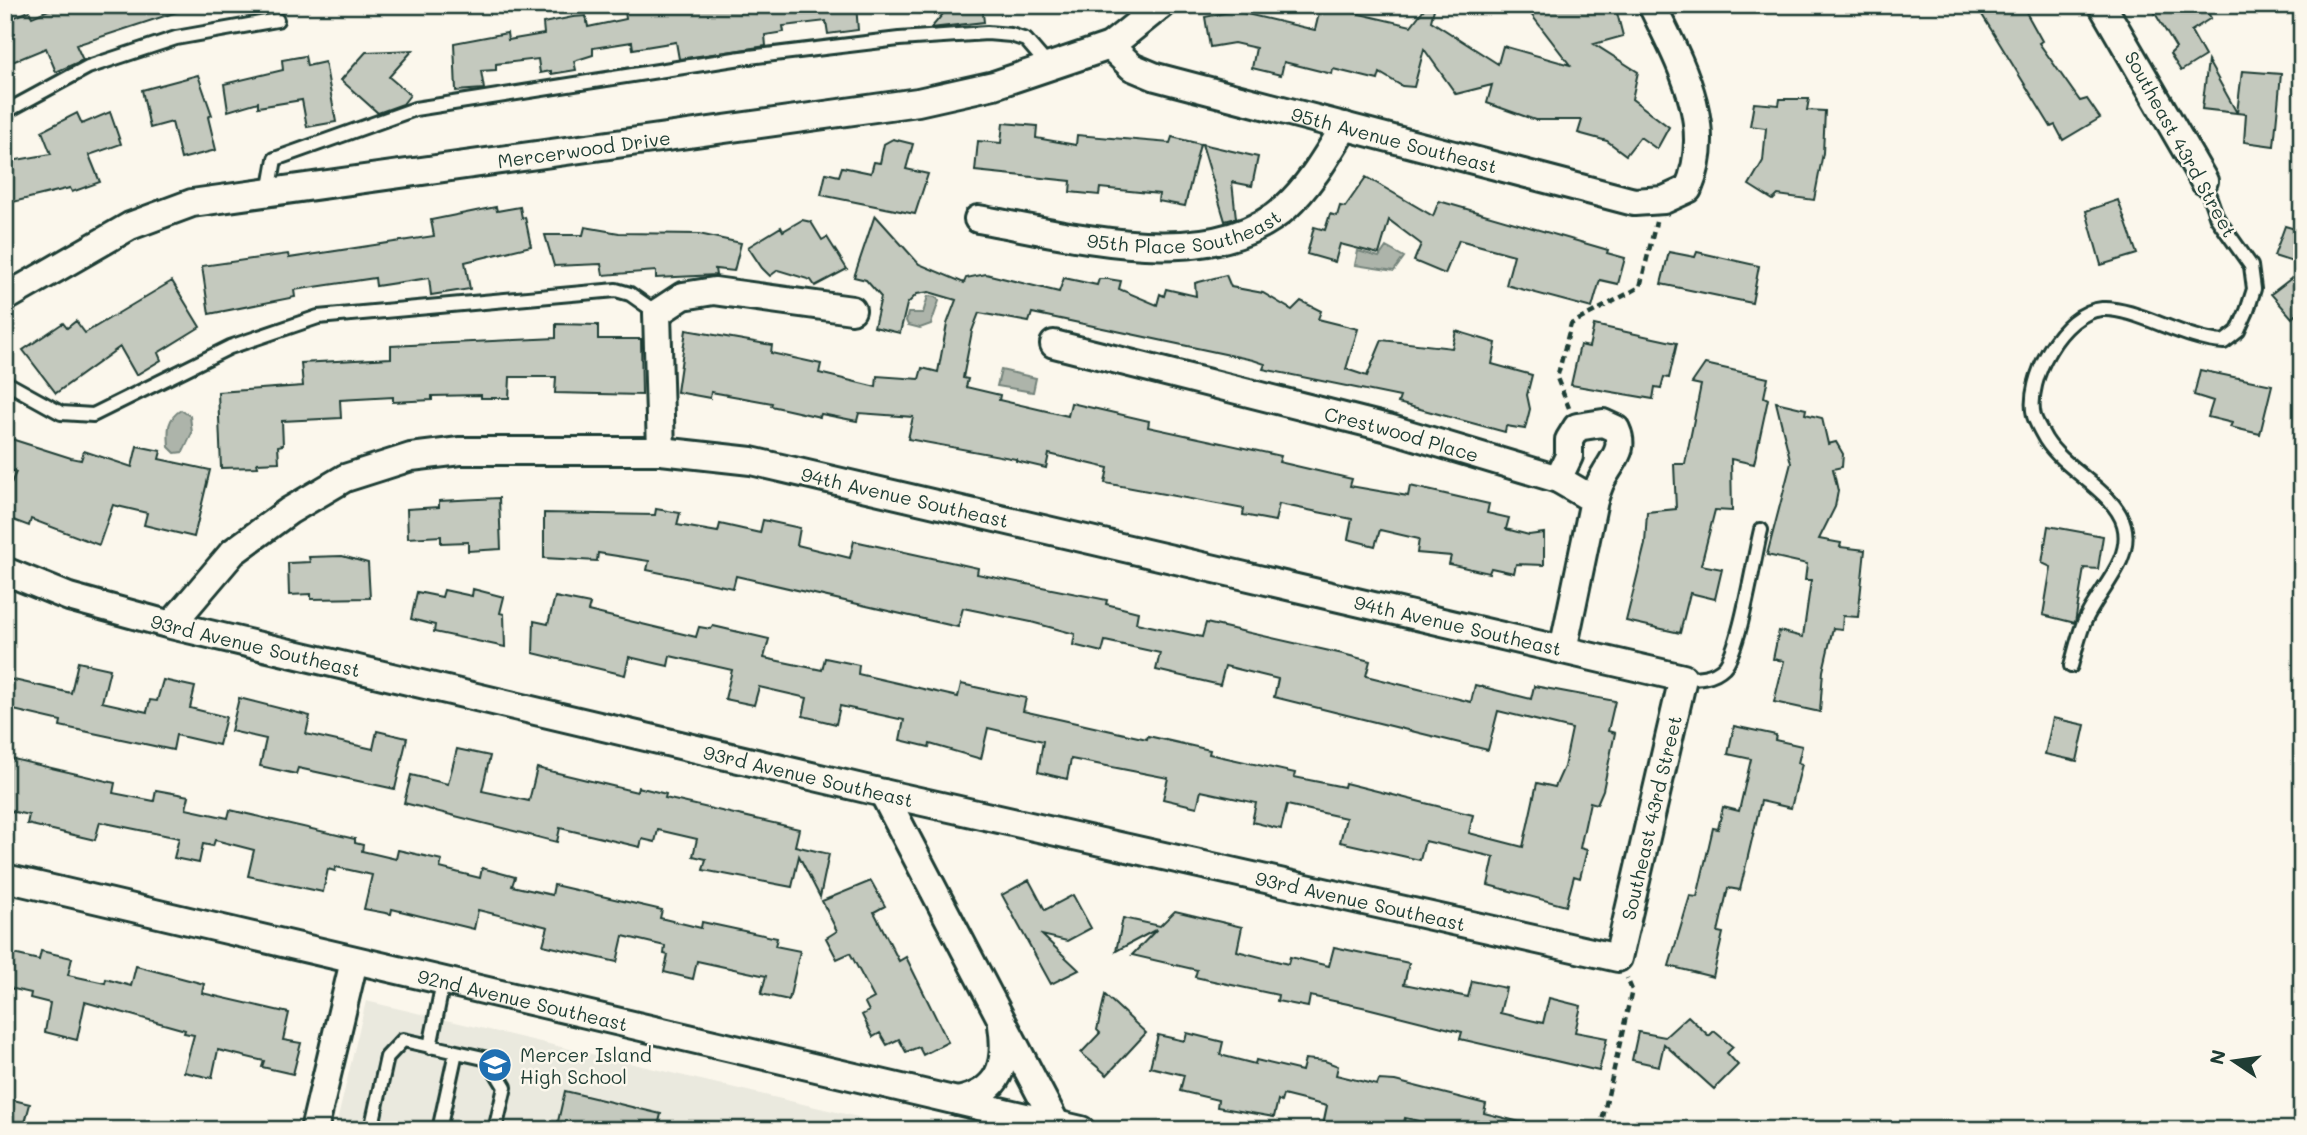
<svg xmlns="http://www.w3.org/2000/svg" width="2307" height="1135" font-family="Mali,sans-serif">
<style>
.built{fill:#eae9de}
.water{fill:#adb4aa;stroke:#74847b;stroke-width:2}
.building{fill:#c4c9be;stroke:#1f3d34;stroke-width:2}
.lines{fill:none;stroke-linecap:round;stroke-linejoin:round}
.service-casing{stroke:#1f3d34;stroke-width:18}
.minor-casing{stroke:#1f3d34;stroke-width:32}
.path{stroke:#1f3d34;stroke-width:4.5;stroke-dasharray:7 5;stroke-linecap:butt}
.service{stroke:#fbf7ec;stroke-width:12}
.minor{stroke:#fbf7ec;stroke-width:26}
.labels{text-anchor:middle;dominant-baseline:central;stroke-width:5;stroke-linejoin:round;paint-order:stroke}
.street-label{font-size:19px;fill:#1f3d34;stroke:#fbf7ec}
.poi-label{font-size:19px;fill:#1f3d34;stroke:#fbf7ec;text-anchor:start}
</style>
<rect width="100%" height="100%" fill="#fbf7ec"/>
<filter id="ink" filterUnits="userSpaceOnUse"><feTurbulence type="fractalNoise" baseFrequency=".0143" numOctaves="2"/><feDisplacementMap in="SourceGraphic" scale="14" xChannelSelector="R" yChannelSelector="G"/><feConvolveMatrix kernelMatrix="1 2 1 2 8 2 1 2 1" color-interpolation-filters="sRGB"/></filter>
<g filter="url(#ink)">
<path class="built" d="M366,1001L913,1130H335Z"/>
<path class="water" d="M1386,247L1404,257L1394,271L1355,265L1358,251L1379,257Z
M928,296L936,297L939,301L931,324L920,328L908,325L906,321L908,313H923Z
M1001,370L1036,378L1033,392L997,386Z
M181,410L190,416L192,433L183,452L175,453L169,447C168,432 166,419 181,410Z"/>
<path class="building" d="M60,5H186V9L76,45L83,60L56,72L46,48L5,65V29L10,26L8,20L29,11L32,17Z
M658,5H856L858,30L828,34L826,21L783,26L784,32L765,35L766,46L679,59L676,42L633,49L632,42L593,48V55L574,61L576,70L551,74V71L540,73L538,59L496,64V70L481,71L484,89L456,91L454,43L507,33L508,40L544,34L543,23L573,17L586,16L588,27L626,19L625,11Z
M942,5H982L984,22L931,28L943,14Z
M1321,5L1411,26L1427,5H1435L1431,21L1498,64L1503,46L1570,65L1524,5H1615L1623,36L1594,44L1638,72L1632,99L1669,127L1657,149L1640,137L1626,155L1607,141L1578,133L1582,120H1535L1487,103L1492,85L1456,94L1424,49L1414,87L1402,86L1380,73L1378,80L1333,69L1332,74L1284,62L1281,75L1252,68L1256,48L1234,43L1210,47L1205,17L1234,11L1315,30Z
M1976,5H2022L2042,41L2039,43L2080,101L2087,99L2100,118L2063,140L2055,125L2051,127Z
M2150,5H2203L2211,18L2191,31L2205,56L2181,71L2170,54L2176,48Z
M413,50L389,77L410,95L403,104L378,113L341,80L366,52Z
M305,56L307,66L325,62L336,122L307,127L302,100L258,107V102L228,111L224,84L283,70L282,60Z
M2208,61L2237,113L2202,109Z
M2242,71L2281,74L2274,146L2244,142L2246,114L2237,113Z
M198,75L212,115L208,117L216,150L181,159L172,122L150,128L142,90Z
M1780,99H1809L1807,110L1825,111L1823,153L1814,200L1778,195L1773,200L1749,185L1763,161L1766,128L1750,126L1754,103L1779,105Z
M110,112L121,144L89,155L100,182L72,192L70,188L5,204V162L51,154L42,131L77,113L82,124Z
M1003,123L1037,126L1036,138L1076,145L1077,135L1170,143L1172,137L1200,144L1185,206L1158,201L1159,194L1100,188L1099,195L1070,192L1071,181L975,171L978,141L1001,143Z
M893,139L913,144L906,169L928,174L915,214L821,195L826,173L839,176L842,167L871,173L874,162L880,163L884,144Z
M1202,144L1258,157L1252,186L1232,182L1236,218L1225,221Z
M1366,177L1433,216L1439,201L1608,250L1607,253L1625,258L1618,284L1600,280L1592,308L1506,285L1514,255L1459,240L1445,274L1414,261L1421,244L1389,220L1379,254L1340,244L1335,262L1307,254L1314,227L1325,230L1330,214L1337,216L1340,206L1345,207Z
M2118,200L2137,254L2101,265L2086,211Z
M496,207L497,211L520,207L522,218L525,217L531,246L465,262L470,289L431,295L429,278L376,286L375,278L294,290L295,297L209,314L202,266L288,254L289,258L434,236L431,220Z
M875,215L919,264L964,283L966,278L986,274L1059,292L1064,278L1097,285L1099,279H1108L1121,281L1119,289L1157,305L1160,294L1164,296L1166,289L1196,296L1195,283L1226,275L1231,287L1263,293L1292,310L1301,301L1321,311L1318,319L1358,329L1346,369L1367,376L1382,340L1452,348L1456,331L1496,343L1492,364L1532,375L1527,395L1530,409L1525,429L1506,426L1505,432L1398,403L1400,397L1263,369L1265,364L1253,360L1032,313L1029,322L979,313L972,331L963,378L968,379L966,387L1000,395L999,400L1068,416L1071,403L1149,421L1148,427L1281,456L1279,462L1352,479L1350,486L1408,496L1410,486L1489,504L1487,513L1509,518L1506,529L1529,535L1544,533V565L1516,564L1514,573L1491,568L1489,573L1449,564L1451,556L1417,553L1419,539L1380,530L1375,546L1348,539L1352,519L1279,504L1275,521L1243,515L1244,509L1105,483L1108,468L1049,454L1046,468L1016,461V459L908,439L913,417L859,413L857,421L821,414L820,417L771,406L772,403L711,392L710,398L677,392L686,330L772,345L771,353L821,364L819,373L876,387L877,376L919,379L922,368L938,372L947,324L956,300L929,292L917,294L907,304L900,333L874,327L881,297L866,280L854,277Z
M802,220L811,222L822,240L827,237L847,269L815,286L811,280L778,270L770,276L762,268L748,247L781,227L783,231Z
M2285,226L2302,231V265L2274,256Z
M585,227L619,233L699,234L741,243L734,271L715,269L716,275L656,278V271L603,275L601,264L554,266L545,235H583Z
M1669,252L1695,257L1697,252L1759,266L1752,303L1661,284Z
M2302,270V308L2292,318L2271,294Z
M172,281L200,327L158,353L161,360L136,375L120,347L56,393L23,350L63,323L67,328L76,321L85,333Z
M556,324L598,325V339H641L642,395L555,393L556,377H510L509,398H481V395L432,396V400L393,402V397L340,400L341,418L282,421L283,445L278,446L279,462L257,463L258,467L221,468L218,392L303,386L301,363L391,358V346L556,338Z
M1594,325L1677,343L1669,378L1664,377L1661,388L1655,387L1653,399L1571,385L1580,345L1589,347Z
M1705,364L1768,378L1764,397L1768,399L1754,464L1731,459L1732,511L1715,510L1701,565L1722,569L1715,599L1690,593L1680,633L1626,621L1645,544L1647,512L1676,509L1674,464H1685L1701,385L1692,383Z
M2200,370L2272,385L2260,434L2230,427L2232,423L2208,417L2213,401L2194,395Z
M1776,402L1806,409L1805,414L1822,418L1828,444L1836,442L1843,454L1842,467L1833,469L1838,491L1835,507L1819,539L1841,543L1840,547L1865,550L1858,617L1843,616L1842,629L1833,628L1823,671L1820,712L1774,702L1784,661L1773,659L1779,631L1803,637L1811,580H1805L1807,564L1767,555L1791,463Z
M5,437L71,458L81,460L84,451L132,467L137,446L161,451L159,459L210,470L194,537L144,525L147,513L113,505L99,545L31,519L29,526L5,517V497L16,472L5,468Z
M499,498L501,549L468,551V542L441,543V536L408,538L407,509L439,507V501Z
M656,509L680,513L677,525L718,532L720,524L760,533L763,520L800,528L797,545L850,558L854,541L978,568L977,574L1107,600L1106,604L1138,612L1136,623L1202,637L1206,623L1343,654L1370,661L1366,676L1471,702L1475,685L1531,699L1534,686L1615,701L1608,731L1615,733L1603,790L1597,804L1590,802L1580,848L1587,850L1580,878L1574,876L1566,906L1488,885L1494,857L1425,841L1420,860L1340,842L1346,818L1287,805L1281,829L1252,822L1256,803L1201,791L1197,807L1163,799L1168,778L1071,759L1067,779L1038,772L1043,741L988,728L981,759L930,744L929,747L900,740L904,720L840,706L836,724L803,716L807,698L759,687L754,705L725,699L732,670L670,656L668,666L629,657L625,675L533,653L534,621L548,624L555,597L590,604L588,611L696,637L699,627L711,629L713,626L769,639L764,658L822,670L825,658L859,665L858,674L958,697L961,684L1026,698L1023,711L1147,739L1148,736L1210,750L1209,754L1295,773L1294,777L1344,787L1345,783L1473,815L1469,833L1523,847L1537,783L1555,787L1564,767L1572,729L1498,711L1488,750L1274,697L1278,679L1225,666L1220,685L1156,670L1160,653L1105,641L1102,652L1073,645L1075,634L1031,622L963,608L958,627L736,576L733,588L647,570L649,561L598,553L597,561L544,558V513L655,515Z
M2048,526L2103,536L2098,569L2084,568L2075,623L2043,615L2051,567L2042,563Z
M342,556L368,563L370,598L311,599V594L289,595L288,563L310,562L309,557Z
M473,589L504,597L500,613L504,614L505,647L434,632L435,625L411,619L417,592L442,597L444,590L472,596Z
M78,662L110,669L102,702L147,712L150,700L157,701L163,680L195,687L190,708L226,717L219,745L176,735L173,750L60,726L61,721L5,708V678L71,693Z
M239,698L310,716L306,734L373,749L377,731L407,738L395,789L298,768L296,774L260,766L266,739L231,731Z
M2053,718L2085,725L2077,761L2045,754Z
M1734,726L1776,735L1775,740L1802,746L1798,763L1802,764L1791,808L1761,801L1740,890L1728,888L1718,932L1723,933L1713,977L1669,966L1690,896L1697,897L1713,828L1718,829L1723,807L1739,811L1751,759L1728,754Z
M457,749L490,756L482,791L529,801L537,768L637,792L638,787L666,794L665,798L799,829L795,846L829,854L820,897L799,856L792,887L703,870L706,859L693,856L697,839L658,830L655,842L642,839L640,847L560,828L557,842L404,803L411,775L448,784Z
M9,758L115,783L113,793L154,801L156,790L189,796L186,809L228,818L230,810L355,839V843L363,845L362,851L396,859L398,850L442,860L440,868L480,878L482,868L515,877L512,886L552,895L554,885L662,910L660,918L701,928L702,922L777,938L775,946L800,951L789,1000L761,994L766,976L697,961L693,979L664,972L668,955L664,954L665,946L623,936L617,962L543,945L548,927L478,910L474,929L392,909L391,914L364,909L372,875L336,867L335,871L328,869L323,892L248,876L254,850L215,840L213,846L203,844L199,863L174,858L179,838L100,822L95,840L27,824L29,815L5,810V773Z
M1029,880L1045,910L1073,895L1091,928L1067,941L1042,935L1079,970L1051,984L1002,895Z
M871,881L885,906L874,912L899,961L906,957L948,1042L923,1055L919,1047L906,1052L899,1039L887,1045L880,1033L873,1037L862,1015L869,1011L865,1003L874,998L850,953L837,959L826,938L837,931L822,901Z
M1175,911L1242,927L1237,951L1288,964L1290,957L1329,966L1334,947L1409,963L1404,984L1468,997L1472,981L1506,988L1500,1013L1543,1023L1549,998L1581,1006L1575,1032L1607,1038L1599,1071L1460,1039L1462,1032L1367,1008L1310,996L1308,1007L1277,1001L1278,995L1195,977L1197,970L1132,955L1157,929L1116,951L1123,918L1160,926Z
M41,951L72,958L68,975L105,983L106,979L131,986L136,966L204,984L202,993L289,1013L283,1040L301,1043L293,1074L262,1067L264,1061L218,1050L212,1078L184,1072L194,1035L184,1033L185,1030L85,1002L77,1040L45,1032L50,1003L30,998L31,993L5,987V952L39,960Z
M1105,995L1146,1033L1107,1075L1081,1053L1100,1033L1097,1030Z
M1688,1016L1709,1036L1714,1031L1733,1047L1727,1053L1738,1065L1714,1089L1664,1044L1659,1066L1632,1060L1638,1032L1665,1037Z
M1187,1033L1223,1042L1220,1055L1255,1064L1256,1060L1302,1071L1305,1059L1325,1061L1338,1066L1336,1075L1377,1085L1379,1080L1395,1081L1486,1104L1484,1113L1524,1123L1523,1130H1444L1445,1127L1405,1118L1402,1130H1343L1323,1125L1327,1106L1283,1095L1281,1102L1278,1100L1274,1117L1217,1107L1218,1100L1180,1091L1184,1075L1150,1067L1158,1035L1185,1041Z
M565,1091L661,1114L657,1130H556Z
M9,1099L30,1104L23,1130H5Z"/>
<g class="lines">
<g class="service-casing">
<path id="service" d="M5,112L88,67L176,38L277,20
M269,193L275,159L415,109L741,58L899,39L987,33L1011,35L1026,40L1050,68
M5,382L61,413L93,415L230,347L318,317L616,290L630,294L657,313
M2071,666C2075,652 2078,638 2083,625C2095,593 2134,562 2124,525C2115,492 2065,470 2046,440C2042,433 2036,423 2034,416C2025,380 2062,312 2102,309C2135,307 2184,340 2224,342L2238,331L2247,311L2254,289L2251,266L2217,218L2204,181
M1683,678C1697,678 1713,678 1724,667C1740,650 1754,557 1761,530
M430,1047L443,982
M371,1130L387,1057L403,1040L488,1059L505,1087L495,1130
M439,1130L456,1052"/>
</g>
<g class="minor-casing">
<g id="minor">
<path d="M2102,5L2204,181"/>
<path id="s1" d="M1110,46L1132,67L1156,77L1634,202L1664,200L1688,189C1716,125 1680,63 1652,5"/>
<path id="s2" d="M978,219C1067,234 1210,276 1286,207C1311,184 1327,155 1345,126"/>
<path id="s3" d="M5,298L130,226L192,203L918,102L994,85L1110,46L1161,5"/>
<path id="s4" d="M1054,344L1388,428L1558,479L1594,500L1563,650"/>
<path d="M661,451L657,313L683,296L714,291L852,310"/>
<path d="M1558,479L1569,456V440L1577,427L1603,423L1616,429C1625,448 1615,457 1605,474C1600,481 1597,491 1594,500"/>
<path id="s5" d="M5,571L69,597L171,625L883,793L1618,958L1683,678L751,461L661,451H460L411,457L345,478L289,511L233,552L171,625"/>
<path d="M883,793L1056,1124L1055,1130"/>
<path id="s6" d="M5,878L1081,1130"/>
<path d="M958,1101C1000,1092 1008,1065 1002,1025"/>
<path d="M314,1130L354,961"/>
</g>
</g>
<path class="path" d="M1569,408L1557,378L1571,324L1640,287L1656,222
M1600,1130L1632,990L1627,978"/>
<use href="#service" class="service"/>
<use href="#minor" class="minor"/>
</g>
</g>
<defs>
<g id="school-disc" transform="scale(1.75)"><circle r="9.5" fill="#1f6fb2" stroke="#fbf7ec"/><path d="M0-5L7-2L0 1L-7-2ZM-4 1L0 2.5L4 1V4Q0 6-4 4Z" fill="#fff"/></g>
</defs>
<g fill-rule="evenodd">
<use href="#school-disc" x="495" y="1065"/>
</g>
<g class="labels">
<g class="street-label">
<text stroke="none"><textPath href="#s1" startOffset="303">95th Avenue Southeast</textPath></text>
<text transform="translate(2181 144) rotate(61)">Southeast 43rd Street</text>
<text stroke="none"><textPath href="#s3" startOffset="606">Mercerwood Drive</textPath></text>
<text stroke="none"><textPath href="#s2" startOffset="210">95th Place Southeast</textPath></text>
<text stroke="none"><textPath href="#s4" startOffset="359">Crestwood Place</textPath></text>
<text transform="translate(905 497) rotate(13)">94th Avenue Southeast</text>
<text transform="translate(1458 625) rotate(13)">94th Avenue Southeast</text>
<text stroke="none"><textPath href="#s5" startOffset="262">93rd Avenue Southeast</textPath></text>
<text stroke="none"><textPath href="#s5" startOffset="830">93rd Avenue Southeast</textPath></text>
<text stroke="none"><textPath href="#s5" startOffset="1804">Southeast 43rd Street</textPath></text>
<text stroke="none"><textPath href="#s5" startOffset="1396">93rd Avenue Southeast</textPath></text>
<text stroke="none"><textPath href="#s6" startOffset="532">92nd Avenue Southeast</textPath></text>
</g>
<g class="poi-label">
<text x="520" y="1054">Mercer Island<tspan x="520" dy="22">High School</tspan></text>
</g>
</g>
<rect width="2307" height="1135" fill="none" stroke="#fbf7ec" stroke-width="28"/>
<rect x="14" y="14" width="2279" height="1107" fill="none" stroke="#1f3d34" stroke-width="2.5" filter="url(#ink)"/>
<g transform="translate(2234 1061) rotate(283)" stroke="#fbf7ec" stroke-width="5" paint-order="stroke">
<path d="M0-5L12 26L0 18L-12 26Z" fill="#1f3d34"/>
<text y="-10" font-size="19" font-weight="bold" text-anchor="middle" fill="#1f3d34">N</text>
</g>
</svg>
